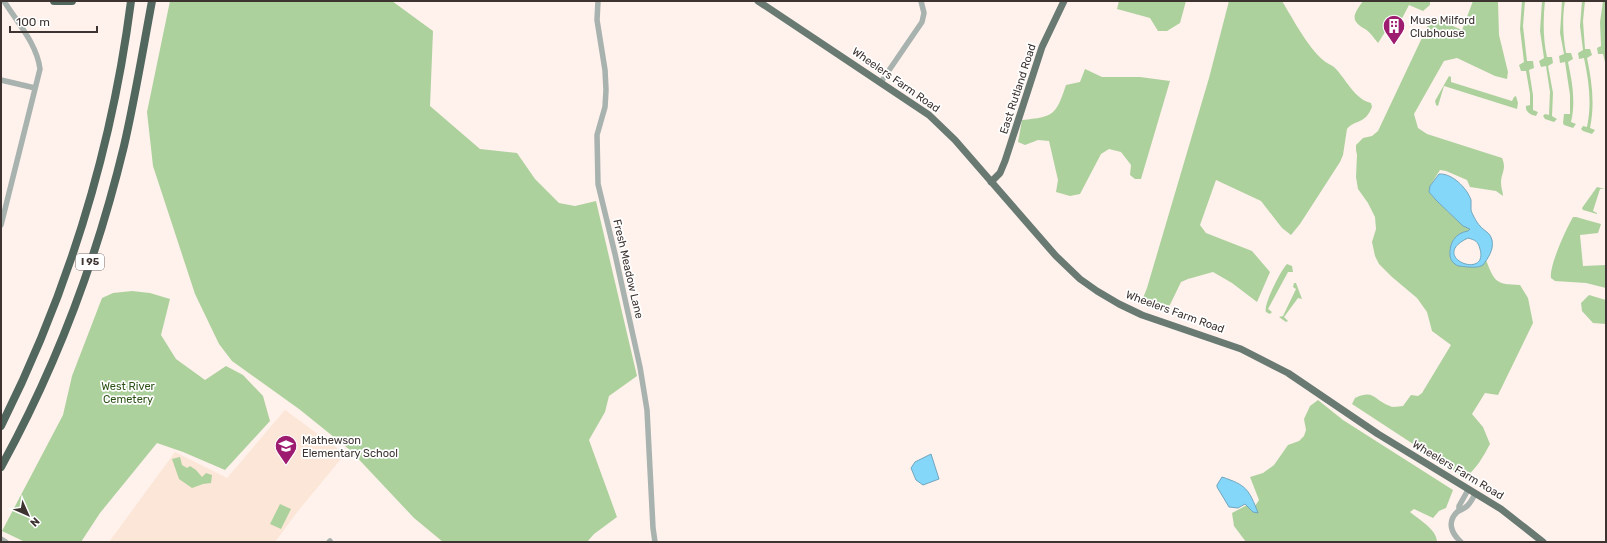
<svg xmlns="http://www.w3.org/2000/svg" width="1607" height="543" font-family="Rubik,sans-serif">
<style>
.education{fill:#fbe6d7}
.green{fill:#add19d}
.water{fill:#85d7fa;stroke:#6fa6be;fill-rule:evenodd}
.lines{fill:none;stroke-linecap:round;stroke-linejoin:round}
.minor{stroke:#a8b2ae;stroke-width:5.5}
.major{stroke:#697a73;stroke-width:7}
.highway{stroke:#52675e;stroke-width:8}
.labels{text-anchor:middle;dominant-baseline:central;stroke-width:3.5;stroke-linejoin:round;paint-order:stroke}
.shield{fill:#fff;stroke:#77716f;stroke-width:1}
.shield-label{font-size:10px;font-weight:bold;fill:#3d3431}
.poi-label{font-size:11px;fill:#3d3431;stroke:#fff;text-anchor:start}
.street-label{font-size:11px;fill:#3d3431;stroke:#fff}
.park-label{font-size:11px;fill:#2c5216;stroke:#fff}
</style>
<rect width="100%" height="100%" fill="#fff1ec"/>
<path class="education" d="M285,410L345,454L298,511L275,542H109L175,452L227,478Z"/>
<path class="green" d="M170,1H392L433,31L430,106L480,149L517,153L535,179L559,203L575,206L596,201L637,376L609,396L605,412L589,440L617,517L594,534L587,542H443L414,518L350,450L299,409L232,361L219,344L195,294L153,166L147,112Z
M1119,1H1186L1180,23L1167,31H1158L1150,18L1117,9Z
M1229,1H1282C1293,19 1307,46 1323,60C1327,64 1333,65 1336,69C1347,81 1355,99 1371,103L1372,107C1365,125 1355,119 1347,129L1343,155L1340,162L1300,224L1291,235L1282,228L1261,201L1216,180L1200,225L1206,233L1252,251L1270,272L1257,302L1232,283L1213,272L1188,279L1181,282L1166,313L1141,303L1147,288L1209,78Z
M1363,1H1430V5L1423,11L1409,5L1396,30L1387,29L1378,43C1374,38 1370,32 1365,29C1349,20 1354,14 1363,1Z
M1473,1H1498L1499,35L1508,72L1507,79L1495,76L1457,58L1444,61L1414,114L1418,128L1427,134L1502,158C1507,169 1501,173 1501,183C1501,188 1503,192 1503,196L1496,191L1470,187L1467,180L1446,171L1440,170L1430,186L1429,192L1436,200L1463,226L1470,229L1468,231C1452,234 1449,246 1451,260C1460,267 1468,267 1479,267L1486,260C1495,283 1496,284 1520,285L1528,298L1533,323L1498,395L1485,393L1472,414L1483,427L1490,444C1483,457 1477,468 1465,478L1352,404L1355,398C1375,389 1373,400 1390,406C1393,408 1399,406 1403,406L1411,395L1418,396L1422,393L1451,345L1432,331L1427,312L1417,298L1392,277L1379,264L1375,256L1372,242L1376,229L1375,217L1368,203L1358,189L1356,177L1357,155L1356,150V145L1363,138L1372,136L1378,131L1428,25L1437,19L1462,30Z
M1522,1H1525L1523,26L1527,61H1533L1534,68L1529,70L1533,95V110L1538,112L1536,116C1531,115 1525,112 1526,106L1530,105V94L1526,71H1521L1519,65L1524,62L1520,29Z
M1542,1H1545C1543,20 1543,39 1547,57H1552L1553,63L1548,66L1553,93L1552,116L1557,119L1554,122L1545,119L1543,116L1545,114L1549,115L1550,92L1546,66L1541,67L1539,61L1544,58L1540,31Z
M1562,1H1565C1562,19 1563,36 1566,53H1571L1573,59L1568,62C1572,81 1576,102 1571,122L1576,124L1573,128L1564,125L1563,123L1564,114H1570V95L1565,62L1560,63L1559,56L1564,54L1560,33Z
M1582,1H1585L1583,21L1585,49H1590L1592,55L1587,58C1592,82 1595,104 1590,128L1595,130L1592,134L1583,131L1581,129L1583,126L1587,127C1592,103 1589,82 1584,58L1579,59L1578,53L1583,50L1580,26Z
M1603,1H1606V66L1603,54H1598L1597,48L1601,46L1600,22Z
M1085,69L1102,77H1140L1170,81L1141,179H1135L1130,175L1131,165L1121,152L1109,149L1101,154L1080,194L1070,196L1056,192L1058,180L1049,141L1038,140L1025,145L1018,142L1022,120C1054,117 1056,115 1066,85L1080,82Z
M1449,76L1451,77V82L1512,101L1514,97L1516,96L1518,103L1517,109L1444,86L1438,106L1436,105L1435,101Z
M1597,187L1605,189H1600L1593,211L1597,213V214L1583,210L1582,208Z
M1573,217H1576L1601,224L1598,233L1580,235L1583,266L1606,265V288L1586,283L1555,281L1551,278C1549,266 1566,229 1573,217Z
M1287,264L1292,266L1293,272H1288L1268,309L1272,312L1270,314L1266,312C1263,305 1281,270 1287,264Z
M1294,283H1296L1302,299L1298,298L1284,317L1288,321L1286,322L1279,317L1283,316L1296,289L1293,287Z
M132,291L150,293L170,299L161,335L176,359L205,380L226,366L243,375L263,396L270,421L225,470L183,452L157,443L100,513L81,542H25L2,531L63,415L72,376L102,298L113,293Z
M1589,295L1606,300V324L1593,323L1582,311L1581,303Z
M1318,400L1343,420L1453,490L1446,508L1439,511L1433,518L1414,509L1410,512C1418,519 1437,529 1437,542H1246L1234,526L1232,513L1247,505L1256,508L1255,506L1259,500L1250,477L1263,473L1274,465L1288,445L1299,441L1304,436L1306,430L1304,419L1310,406Z
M180,457L182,465L187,468L190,466L196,470L202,477L206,473L212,475L211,483L203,484L192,488L179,479L172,459Z
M280,504L291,509L281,529L270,524Z"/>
<path class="water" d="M1439,174C1452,173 1467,188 1471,200C1471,203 1471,207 1471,210C1472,214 1477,223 1480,226C1484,231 1490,232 1492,240C1494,250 1488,258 1483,265C1478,268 1473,267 1467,267C1463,266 1458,267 1455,264C1452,262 1451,260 1450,256C1449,243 1455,233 1468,231L1470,229L1463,226L1436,200L1429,192L1430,186ZM1468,238C1475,240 1478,241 1480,249C1489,281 1427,257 1468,238Z
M931,454L939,479L923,485L916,480L911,468L915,462Z
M1222,477C1246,485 1249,489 1258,513L1253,512L1245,504L1238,508L1229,507L1217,487V485Z"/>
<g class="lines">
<path class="minor" d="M598,1L597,20L605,70L606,90L605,107L597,135L598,184L615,254L640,367L647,410L653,528L655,542
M1,80L35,88
M881,82L922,22L924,13L921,1
M1,225L40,69C37,44 17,22 4,1
M1459,510V506L1468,490
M1,539L6,542
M329,542L330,541
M1461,542C1451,533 1447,522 1457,512C1461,509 1465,509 1468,505C1471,502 1473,498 1475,494"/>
<path class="major" d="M758,1L929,115L955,140L1056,256L1080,279L1097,291L1119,304L1142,315L1241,349L1288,373L1378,434L1501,509L1543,542
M991,182L1000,173L1005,161L1042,47L1064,1"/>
<path class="highway" d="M54,1H72
M1,426C68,292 112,149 131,1
M1,467C56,367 97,258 124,146C135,98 143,49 152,1"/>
</g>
<defs>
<g id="building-pin" transform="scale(1.15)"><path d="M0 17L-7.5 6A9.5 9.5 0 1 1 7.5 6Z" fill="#9d1c70" stroke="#fff"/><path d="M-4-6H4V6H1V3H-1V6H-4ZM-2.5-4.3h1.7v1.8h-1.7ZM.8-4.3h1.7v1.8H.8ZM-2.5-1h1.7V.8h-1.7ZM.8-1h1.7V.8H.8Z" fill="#fff"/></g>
<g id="school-pin" transform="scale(1.15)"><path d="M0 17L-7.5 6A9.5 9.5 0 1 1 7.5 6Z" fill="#9d1c70" stroke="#fff"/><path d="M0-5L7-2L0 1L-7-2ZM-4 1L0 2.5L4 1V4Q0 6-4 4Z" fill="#fff"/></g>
</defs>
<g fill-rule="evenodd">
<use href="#building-pin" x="1394" y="26"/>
<use href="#school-pin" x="286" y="446"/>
</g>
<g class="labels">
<rect class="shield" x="76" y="254" width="28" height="16" rx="3"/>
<g class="shield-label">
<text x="90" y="262">I 95</text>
</g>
<g class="poi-label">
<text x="1410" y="20">Muse Milford<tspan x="1410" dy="13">Clubhouse</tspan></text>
<text x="302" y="440">Mathewson<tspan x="302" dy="13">Elementary School</tspan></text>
</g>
<g class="street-label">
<text transform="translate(896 80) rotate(35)">Wheelers Farm Road</text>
<text transform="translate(1018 89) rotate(-72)">East Rutland Road</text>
<text transform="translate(628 269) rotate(77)">Fresh Meadow Lane</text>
<text transform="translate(1175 312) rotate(20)">Wheelers Farm Road</text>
<text transform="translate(1458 470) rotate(31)">Wheelers Farm Road</text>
</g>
<g class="park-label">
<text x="128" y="386">West River<tspan x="128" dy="13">Cemetery</tspan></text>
</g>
</g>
<rect width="1607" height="543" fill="none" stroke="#3d3431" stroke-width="4"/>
<g transform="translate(28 515) rotate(135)" stroke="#ffffff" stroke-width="3" paint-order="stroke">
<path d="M0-3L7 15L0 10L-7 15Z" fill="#3d3431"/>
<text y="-6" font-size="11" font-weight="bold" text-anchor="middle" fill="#3d3431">N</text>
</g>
<path d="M10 26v6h87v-6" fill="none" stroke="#3d3431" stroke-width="2"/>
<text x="16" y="26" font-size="12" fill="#3d3431" stroke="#ffffff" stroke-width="3" paint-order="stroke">100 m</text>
</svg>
